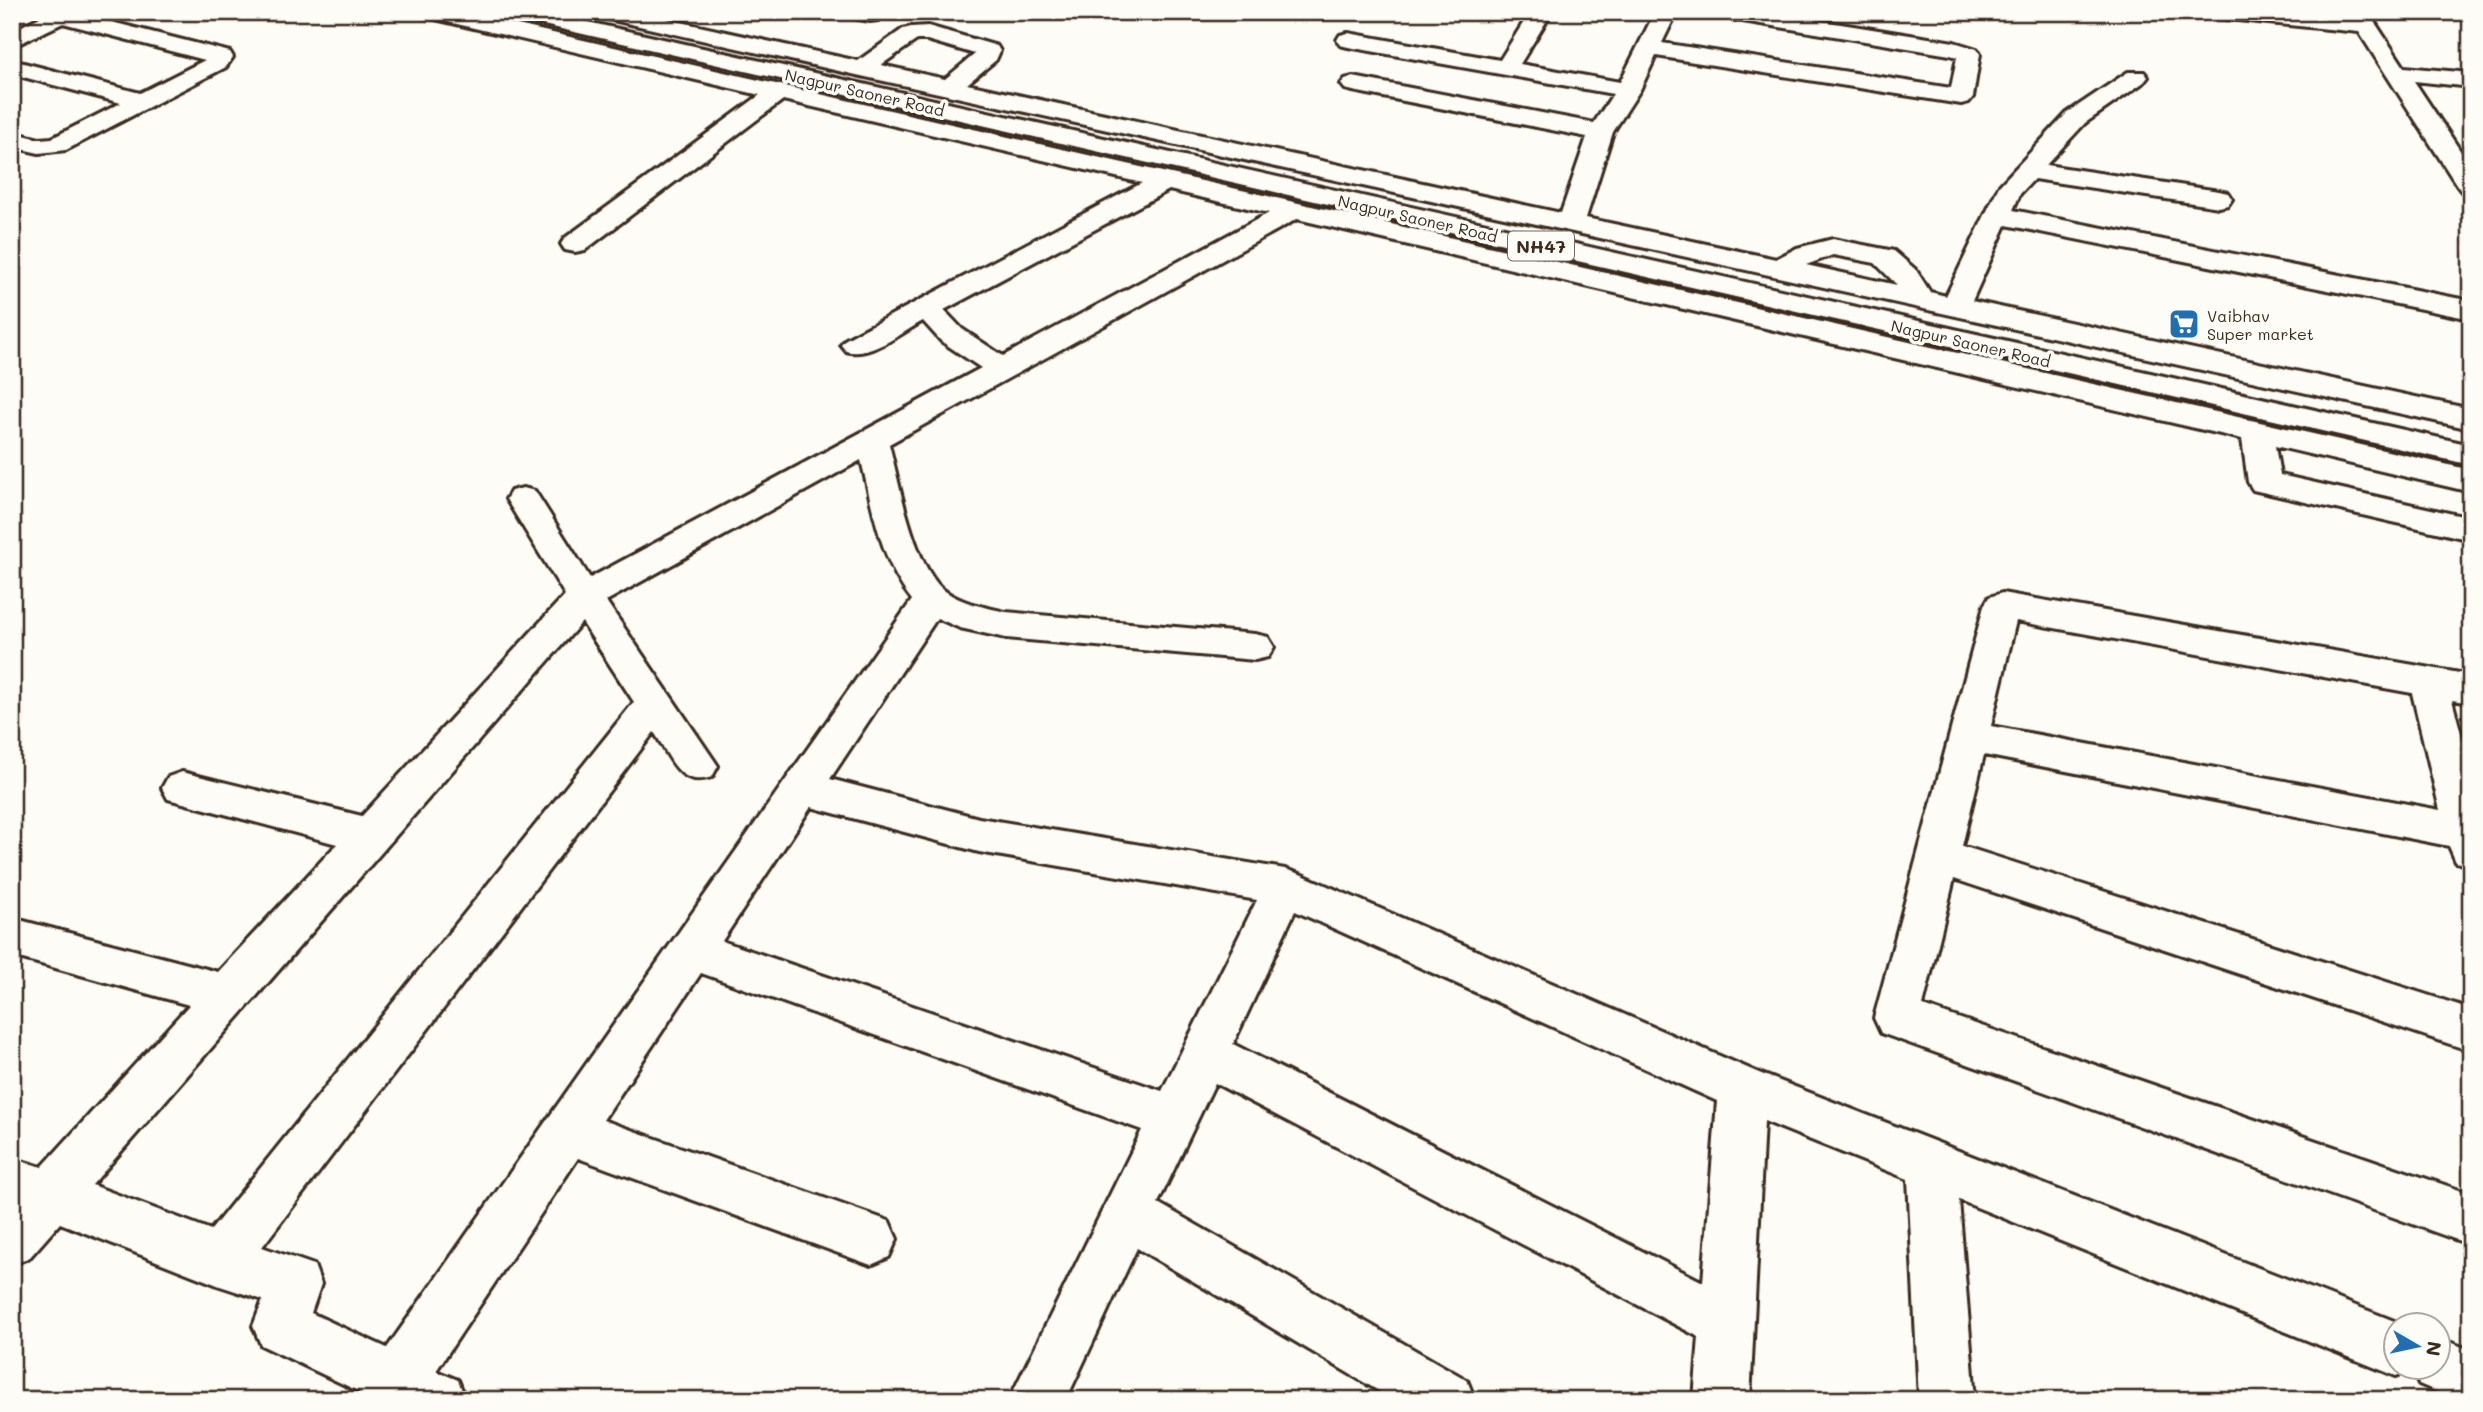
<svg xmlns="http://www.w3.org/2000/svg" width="2483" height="1412" font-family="Mali,sans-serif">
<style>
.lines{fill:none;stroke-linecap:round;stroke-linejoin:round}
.minor-casing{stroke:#3b2a1e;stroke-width:6}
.highway-casing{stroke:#3b2a1e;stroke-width:6}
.minor{fill:#fdfcf7;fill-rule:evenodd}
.highway{fill:#fdfcf7;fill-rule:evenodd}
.labels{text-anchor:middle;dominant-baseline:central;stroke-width:7;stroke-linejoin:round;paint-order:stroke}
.far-street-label{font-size:16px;fill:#3b2a1e;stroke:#fdfcf7}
.far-poi-label{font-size:16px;fill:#3b2a1e;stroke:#fdfcf7;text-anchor:start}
.shield{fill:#fdfcf7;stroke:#75695f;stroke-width:2}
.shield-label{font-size:18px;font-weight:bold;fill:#3b2a1e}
</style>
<rect width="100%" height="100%" fill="#fdfcf7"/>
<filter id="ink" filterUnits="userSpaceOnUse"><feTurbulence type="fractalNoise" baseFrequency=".0143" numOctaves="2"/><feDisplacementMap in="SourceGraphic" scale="14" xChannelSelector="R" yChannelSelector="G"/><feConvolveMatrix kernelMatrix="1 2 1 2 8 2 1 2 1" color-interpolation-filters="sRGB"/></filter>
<g filter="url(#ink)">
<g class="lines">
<g class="minor-casing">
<path id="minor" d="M34,12H72L230,52L233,57L226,67L66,150L39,153L12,147V132L39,139L52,138L121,103L12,74V60L140,93L205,60L63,23L12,47V31L40,17Z
M420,12H460L2471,470V492L2275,446L2280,475L2471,518V540L2253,490L2248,482L2242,439L1297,219L889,444C899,482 914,568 945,591C963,604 985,607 1006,612L1255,634L1268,637L1274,647L1268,657L1255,660L1006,638L960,628L937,618L830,779L979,818L1285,869L1300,874L1759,1073L2402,1324H2396V1366H2438V1338L2471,1350V1400H2457L2419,1384L2412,1369L2396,1376L1959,1200L1975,1400H1919L1908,1179L1764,1121L1750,1400H1694L1699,1337L1215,1083L1158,1203L1467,1380L1475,1400H1394L1137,1248L1066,1400H1009L1142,1130L701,973L603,1120L889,1221L897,1239L889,1257L871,1265L578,1158L436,1371L458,1380L466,1400H356L360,1392L261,1345L253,1326L263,1300L220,1286L60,1223L30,1257L12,1265V1158L42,1167L189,1005L12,956V918L218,972L337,844L168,799L162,788L168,777L182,772L362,816L565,595L506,499L511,491L523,488L535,491L590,578L981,368L941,341L923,321C901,333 871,358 846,351L841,345L846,339L1142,183L783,100L585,250L575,252L565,250L561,244L565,238L760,95L431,18L423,17ZM1169,190L1269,213L1003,356L962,329L944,310ZM861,460C873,508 880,560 912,600L387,1348L311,1313L321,1284L314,1265L262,1247L654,732C671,757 678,788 712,777L718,766L606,601ZM582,622L634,702L211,1230L92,1185ZM811,807L979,852L1257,900L1162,1091L722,941ZM1295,911L1717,1101L1703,1282L1233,1044Z
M593,12H635L858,61L903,29L911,27L928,26L997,46L1000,51L996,60L967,84L1561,213L1587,137L1353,91L1345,89L1341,84L1345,79L1353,77L1594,123L1613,94L1348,47L1340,45L1337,40L1340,35L1348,33L1500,60L1530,12H1552L1520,64L1620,82L1655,12H1677L1662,43L1951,88L1957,57L1950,55L1724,18L1716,17L1713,12H1766L1954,42L1977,49L1980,54L1973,97L1969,102L1961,104L1656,56L1640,90L1613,132L1586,218L1776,259L1797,248L1833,239L1884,249L1894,251L1916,270L1930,292L1946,296L1999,186L2067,113L2128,72H2144L2148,77L2144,82L2085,123L2046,165L2219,191L2228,193L2232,199L2228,205L2219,207L2034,179L2020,194L2013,210L2471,301V319L2006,225L1972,301L2471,409V429L861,76L604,18L596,17ZM917,40H927L975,54L945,79L881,65ZM1833,255L1875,263L1897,285L1806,265Z
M846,12H879L881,15L878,20L870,21L849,17Z
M2206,12H2289L2350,18L2346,12H2368L2404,67L2471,73V87L2414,81L2471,167V195L2462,192L2458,187L2359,32L2217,18L2209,17Z
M2002,593L2471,675V703L2452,700L2471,770V867L2456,862L2449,846L1984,755L1962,846L2471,1009V1051L1954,879L1923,1006L2471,1194V1245L1881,1033L1874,1018L1984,606L1989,597ZM2016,621L2412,693L2440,810L1991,726Z"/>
</g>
<g class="highway-casing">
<path id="highway" d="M502,12H543L2471,445V465L513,18L505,17Z"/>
</g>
<use href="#minor" class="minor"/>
<use href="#highway" class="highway"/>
</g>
</g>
<defs>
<g id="supermarket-square" transform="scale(1.575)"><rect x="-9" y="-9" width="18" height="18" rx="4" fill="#1f6fb2" stroke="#fdfcf7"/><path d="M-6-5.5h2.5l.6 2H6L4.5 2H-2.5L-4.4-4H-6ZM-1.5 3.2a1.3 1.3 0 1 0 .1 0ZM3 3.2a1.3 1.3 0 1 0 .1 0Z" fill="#fff"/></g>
</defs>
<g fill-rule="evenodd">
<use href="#supermarket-square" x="2184" y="324"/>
</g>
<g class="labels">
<g class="far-street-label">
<text transform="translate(865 92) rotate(13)">Nagpur Saoner Road</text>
<text transform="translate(1418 218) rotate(13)">Nagpur Saoner Road</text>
<text transform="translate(1971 343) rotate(13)">Nagpur Saoner Road</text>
</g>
<g class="far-poi-label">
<text x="2207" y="315">Vaibhav<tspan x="2207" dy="18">Super market</tspan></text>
</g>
<rect class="shield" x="1508" y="231.5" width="66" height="29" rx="5"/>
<g class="shield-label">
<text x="1541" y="246">NH47</text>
</g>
</g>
<rect width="2483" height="1412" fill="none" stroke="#fdfcf7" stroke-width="42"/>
<rect x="21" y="21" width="2441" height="1370" fill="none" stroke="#3b2a1e" stroke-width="2.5" filter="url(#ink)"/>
<g transform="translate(2417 1346) rotate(99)"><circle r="33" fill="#fdfcf7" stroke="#afa8a0" stroke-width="2"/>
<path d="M0-5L12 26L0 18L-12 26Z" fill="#1f6fb2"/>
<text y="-10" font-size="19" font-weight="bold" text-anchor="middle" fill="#3b2a1e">N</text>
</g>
</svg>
